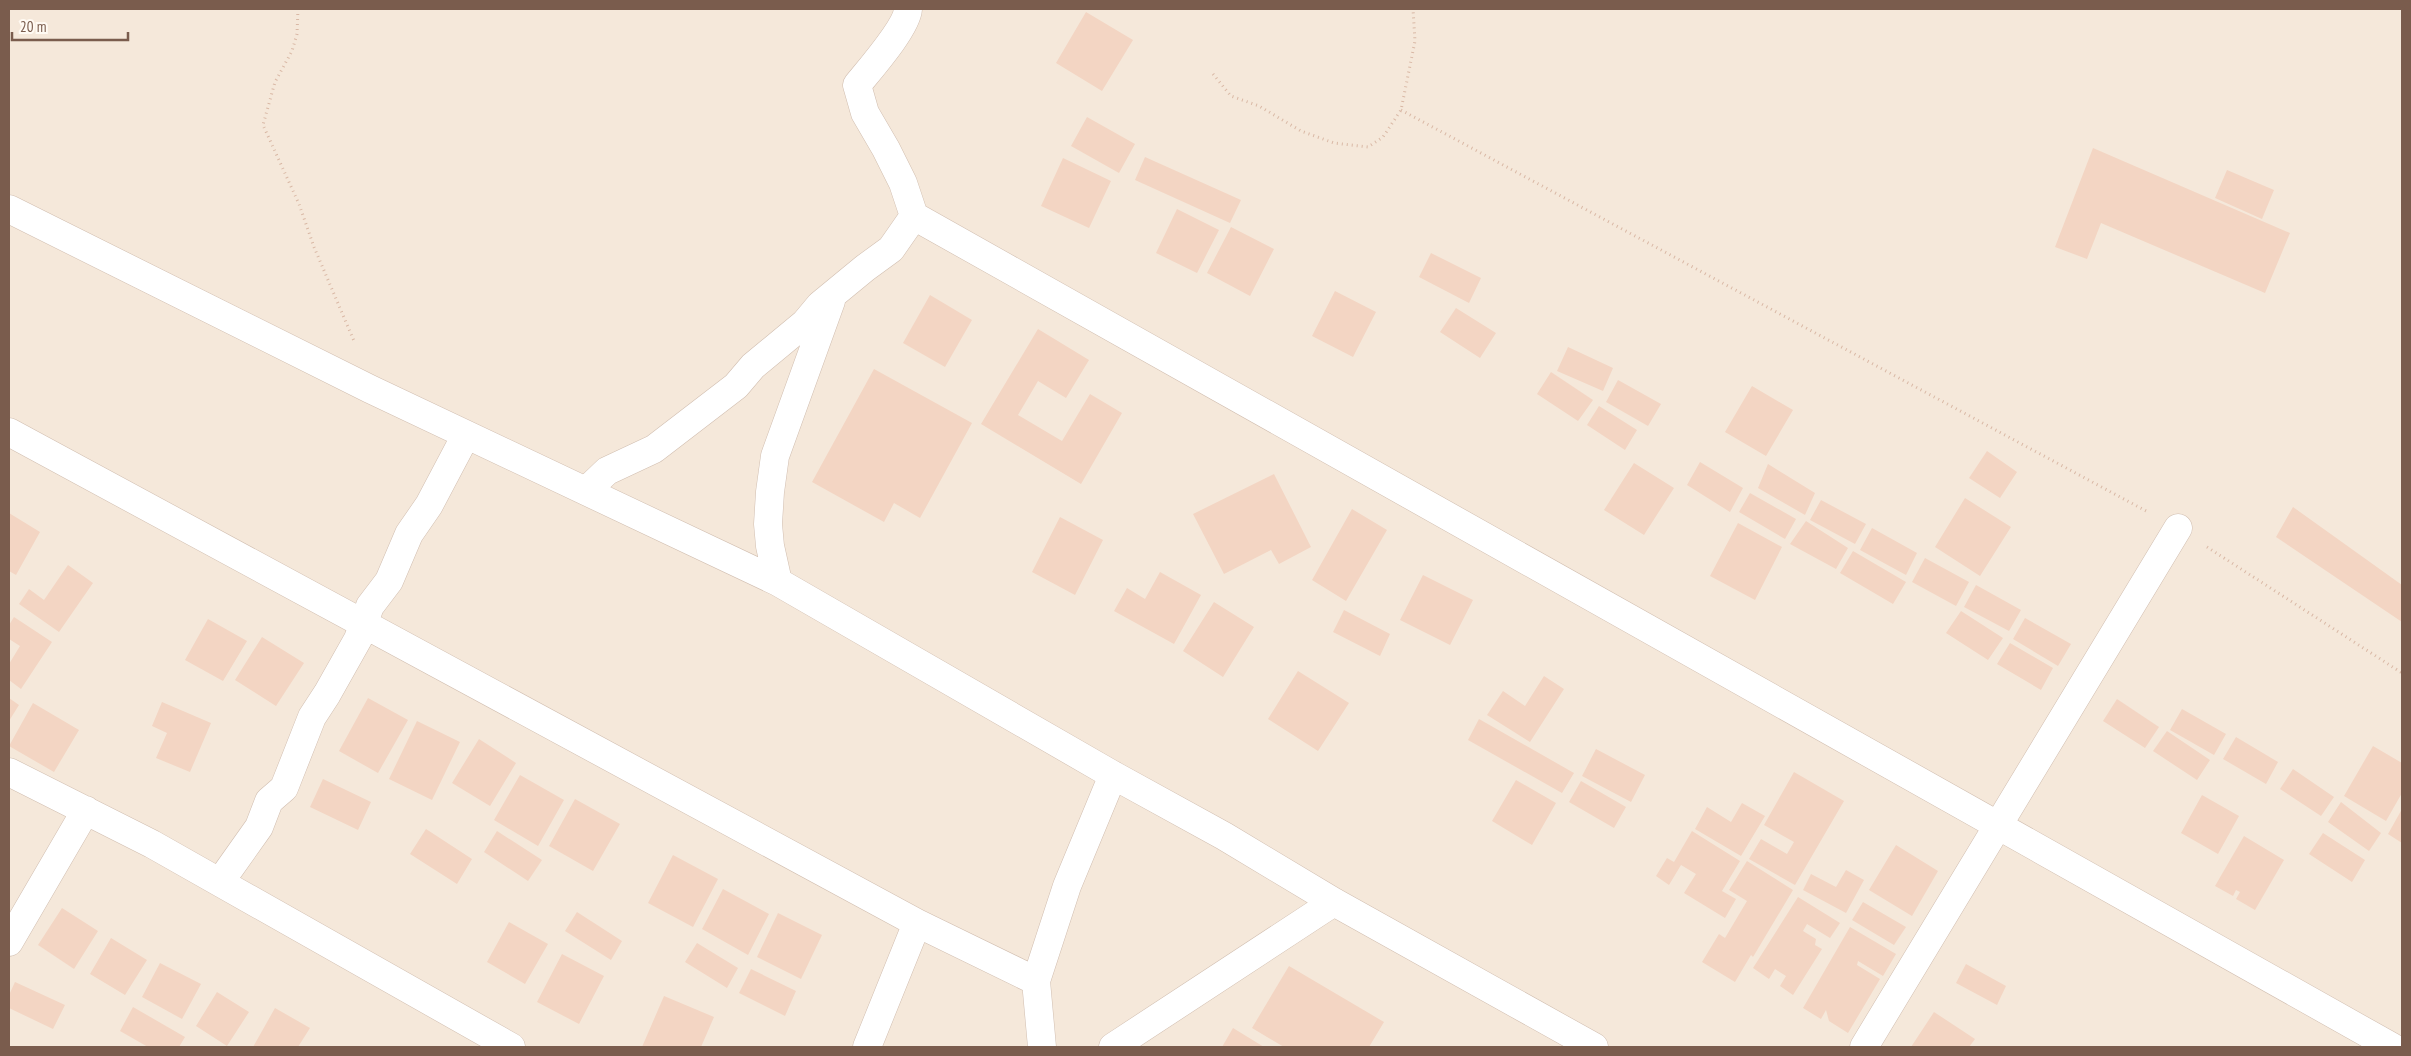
<svg xmlns="http://www.w3.org/2000/svg" width="2411" height="1056" font-family="'PT Sans Narrow',sans-serif">
<style>
.residential{fill:#f5e8da}
.building{fill:#f3d5c3}
.lines{fill:none;stroke-linecap:round;stroke-linejoin:round}
.minor-casing{stroke:#d1beb0;stroke-width:29}
.path{stroke:#d9b8a5;stroke-width:3;stroke-dasharray:1 4;stroke-linecap:butt}
.minor{stroke:#fff;stroke-width:28}
</style>
<rect width="100%" height="100%" fill="#fdf6ec"/>
<path class="residential" d="M9,9H2402V1047H9Z"/>
<path class="building" d="M1086,12L1133,40L1102,91L1056,63Z
M1087,117L1135,144L1119,173L1071,146Z
M2093,148L2290,233L2265,293L2101,223L2087,259L2055,247Z
M1145,157L1241,200L1230,223L1135,180Z
M1063,158L1111,181L1089,228L1041,206Z
M2227,170L2274,190L2262,219L2215,198Z
M1177,209L1219,230L1197,273L1156,253Z
M1231,227L1274,249L1250,296L1207,273Z
M1431,253L1481,278L1469,303L1419,277Z
M1335,291L1376,312L1353,357L1312,336Z
M930,295L972,320L945,367L903,343Z
M1456,308L1496,333L1480,358L1440,332Z
M1038,329L1089,360L1066,398L1038,381L1018,415L1062,441L1090,394L1122,413L1081,484L981,424Z
M1568,347L1613,368L1603,391L1557,371Z
M874,369L972,423L920,518L894,503L884,522L812,482Z
M1551,372L1593,400L1578,421L1537,394Z
M1618,380L1661,404L1648,426L1606,402Z
M1752,386L1793,410L1766,456L1725,432Z
M1599,406L1637,430L1625,450L1587,425Z
M1987,451L2017,472L2000,498L1969,478Z
M1700,462L1743,488L1730,512L1687,485Z
M1634,463L1674,488L1644,535L1604,510Z
M1768,464L1815,493L1805,515L1758,488Z
M1274,474L1311,547L1279,564L1271,550L1224,574L1193,514Z
M1750,493L1796,519L1785,539L1739,512Z
M1965,498L2011,527L1980,576L1935,547Z
M1821,500L1866,524L1855,544L1810,520Z
M2293,507L2402,585V622L2276,537Z
M1352,509L1387,530L1346,601L1312,580Z
M9,513L40,532L16,575L9,571Z
M1060,517L1103,540L1075,595L1032,572Z
M1806,521L1848,548L1836,569L1790,544Z
M1738,523L1782,547L1755,600L1710,576Z
M1872,528L1917,553L1906,575L1860,550Z
M1853,551L1906,582L1893,604L1840,573Z
M1925,558L1969,582L1956,606L1912,582Z
M68,565L93,583L59,632L19,604L29,589L44,600Z
M1160,572L1201,595L1174,644L1114,611L1127,588L1145,599Z
M1423,575L1473,600L1450,645L1400,620Z
M1976,585L2021,610L2009,631L1964,607Z
M1214,602L1254,627L1223,677L1183,651Z
M1344,610L1390,634L1380,656L1333,632Z
M1961,611L2003,638L1988,660L1946,633Z
M14,617L52,642L21,689L9,680V664L20,646L9,639V625Z
M2025,618L2071,644L2058,666L2013,639Z
M208,619L247,641L223,681L185,660Z
M262,637L304,663L276,706L235,680Z
M2010,643L2053,668L2041,690L1997,664Z
M1298,671L1349,703L1318,751L1268,719Z
M1544,676L1564,689L1530,742L1487,715L1503,691L1525,706Z
M9,698L19,705L9,721Z
M368,698L408,720L378,773L339,751Z
M2117,699L2159,727L2145,748L2103,721Z
M162,702L211,723L190,772L156,758L167,733L152,726Z
M33,703L79,730L54,772L9,746Z
M2182,709L2226,734L2214,755L2170,730Z
M1479,719L1574,773L1562,793L1468,740Z
M417,721L460,742L432,800L389,779Z
M2167,731L2210,760L2197,780L2153,751Z
M2236,737L2278,762L2266,784L2223,759Z
M479,739L516,763L490,806L452,783Z
M2373,746L2402,763V793L2386,821L2344,796Z
M1596,749L1645,775L1631,802L1582,776Z
M2293,769L2334,797L2321,816L2280,789Z
M1794,772L1844,801L1795,885L1749,859L1761,839L1787,854L1794,842L1764,825Z
M520,775L564,800L538,846L494,820Z
M323,779L371,802L358,830L310,807Z
M1516,780L1556,803L1532,845L1492,821Z
M1581,781L1626,807L1614,828L1569,802Z
M2202,795L2239,816L2218,854L2181,833Z
M575,799L620,824L593,871L549,846Z
M2341,802L2381,833L2369,851L2328,822Z
M1742,803L1765,816L1741,856L1695,829L1707,807L1731,822Z
M2402,809V843L2388,834Z
M426,829L472,859L457,884L410,854Z
M497,831L542,860L528,881L484,852Z
M1692,831L1740,861L1722,891L1736,899L1725,918L1684,893L1696,874L1681,865L1669,885L1656,876L1667,858L1674,862Z
M2323,833L2365,860L2352,882L2309,854Z
M2244,836L2284,860L2255,910L2236,899L2240,892L2236,890L2233,896L2215,886Z
M1896,845L1938,871L1912,916L1869,890Z
M673,855L718,879L693,927L648,903Z
M1747,861L1793,890L1753,957L1751,955L1735,982L1702,962L1719,934L1725,938L1747,901L1729,890Z
M1846,870L1864,880L1846,913L1803,890L1811,874L1836,887Z
M723,889L769,914L748,955L702,929Z
M1798,897L1840,923L1830,938L1807,924L1803,931L1816,939L1815,945L1822,949L1793,995L1780,986L1786,976L1775,969L1769,979L1753,968Z
M1863,902L1906,927L1894,945L1852,920Z
M62,908L98,931L74,969L38,945Z
M577,912L622,941L611,960L565,931Z
M778,913L822,935L801,979L757,957Z
M509,922L548,944L525,984L487,962Z
M1850,927L1896,954L1883,976L1858,961L1857,965L1880,979L1848,1033L1829,1021L1826,1010L1821,1019L1803,1008Z
M111,938L147,960L125,995L90,974Z
M697,943L738,968L727,988L685,962Z
M562,954L604,976L579,1024L537,1002Z
M160,963L201,984L182,1019L142,997Z
M1966,964L2006,986L1997,1005L1956,983Z
M1289,966L1384,1022L1369,1047H1284L1252,1028Z
M751,969L796,991L785,1016L739,993Z
M15,982L65,1005L53,1029L9,1008V995Z
M217,992L249,1012L227,1046L196,1026Z
M664,996L714,1017L701,1047H642Z
M133,1007L185,1037L179,1047H148L120,1031Z
M275,1008L310,1028L298,1047H253Z
M1934,1012L1975,1039L1969,1047H1911Z
M1233,1028L1264,1047H1222Z"/>
<g class="lines">
<g class="minor-casing">
<path id="minor" d="M908,9C907,27 870,69 857,85L865,113L886,149L903,183L914,216L2392,1047
M9,209L370,389L778,582L1113,775L1224,836L1334,902L1594,1047
M9,432L917,923L867,1047
M586,491L607,471L654,449L736,386L753,366L805,323L820,305L865,268L891,249L914,216
M778,582L770,546L768,524L770,492L775,456L831,301
M9,772L152,844L511,1047
M220,882L259,827L269,801L284,788L312,717L327,694L358,639L370,606L389,581L409,534L429,505L466,435
M917,923L1036,981
M9,942L86,810
M1042,1047L1036,981L1067,886L1113,775
M1113,1047L1334,902
M1864,1047L2178,528"/>
</g>
<path class="path" d="M298,9L297,34L292,51L275,82L263,125L299,204L314,247L354,341
M1213,74L1231,96L1259,106L1301,131L1334,143L1368,147L1383,137L1401,110L1415,41L1413,9
M1401,110L2148,512
M2207,547L2402,673"/>
<use href="#minor" class="minor"/>
</g>
<rect width="2411" height="1056" fill="none" stroke="#7a5c4d" stroke-width="20"/>
<path d="M12 32v8h116v-8" fill="none" stroke="#7a5c4d" stroke-width="2.5"/>
<text x="20" y="32" font-size="15" fill="#7a5c4d" stroke="#fffaf3" stroke-width="4" paint-order="stroke">20 m</text>
</svg>
